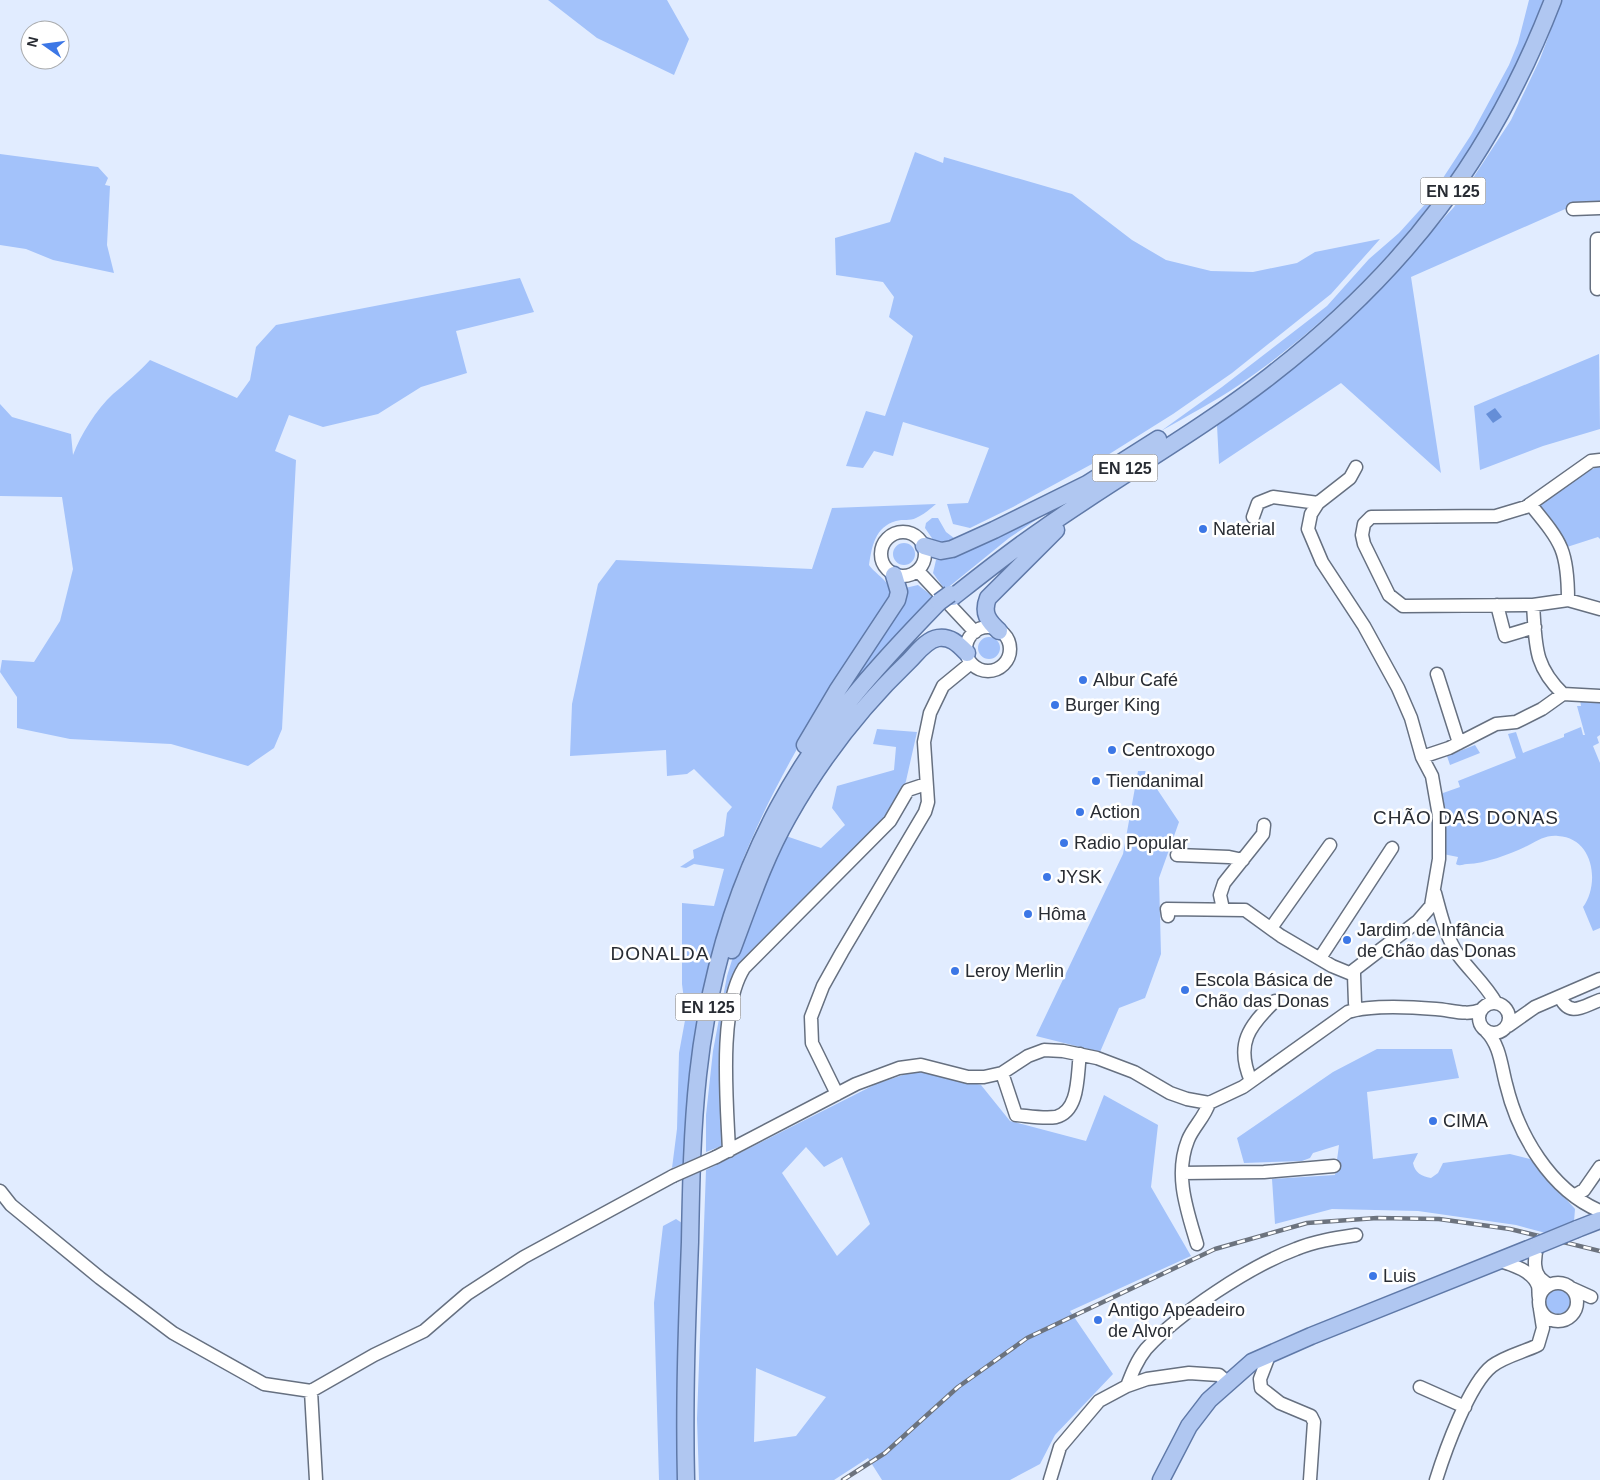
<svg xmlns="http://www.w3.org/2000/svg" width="1600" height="1480" font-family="Helvetica,sans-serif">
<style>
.green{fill:#a3c2fa;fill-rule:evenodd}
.water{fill:#658ed7}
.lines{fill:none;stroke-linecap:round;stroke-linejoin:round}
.minor-casing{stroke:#667080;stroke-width:15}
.major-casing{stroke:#5f79a8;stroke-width:19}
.minor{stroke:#fff;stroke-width:12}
.major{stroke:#b0c7f1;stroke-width:16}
.rail-casing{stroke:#6c737e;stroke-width:4.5}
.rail{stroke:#fff;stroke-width:2.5;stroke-dasharray:8;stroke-linecap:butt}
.minor-bridge-casing{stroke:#667080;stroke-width:15;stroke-linecap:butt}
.major-bridge-casing{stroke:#5f79a8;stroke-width:19;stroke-linecap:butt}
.minor-bridge{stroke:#fff;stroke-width:12}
.major-bridge{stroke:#b0c7f1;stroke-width:16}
.poi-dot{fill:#3c77e6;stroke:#fff;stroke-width:2}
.labels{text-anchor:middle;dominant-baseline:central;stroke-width:5;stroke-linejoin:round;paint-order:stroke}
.shield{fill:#fff;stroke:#686b70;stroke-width:1}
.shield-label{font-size:16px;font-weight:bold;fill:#282c33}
.poi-label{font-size:18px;fill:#282c33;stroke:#fff;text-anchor:start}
.neighbourhood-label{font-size:19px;letter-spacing:1px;fill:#282c33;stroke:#fff}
</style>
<rect width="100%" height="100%" fill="#e1ecff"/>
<path class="green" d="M548,0H667L689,39L674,75L597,38Z
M1529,0H1543C1486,157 1376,291 1239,385C1214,402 1187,416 1161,431L1222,387L1327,306L1369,259L1399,233L1428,201L1471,135L1509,65L1518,43Z
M1562,0H1600V204L1572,206L1411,277L1441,473L1341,383L1219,464L1217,425L1355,315L1454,207L1511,120L1540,59Z
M915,152L943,163L944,157L1072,194L1132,240L1166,260L1211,271L1253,272L1297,263L1315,252L1380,239L1331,294L1232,373L1173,414L1103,458L1013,507L970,528L953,524L947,504L968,503L989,448L903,422L893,456L874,451L863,468L846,466L866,411L885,416L913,336L889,317L894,297L883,282L836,275L835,238L890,222Z
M0,154L98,167L108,178L105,185L110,186L107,245L114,273L53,260L26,249L0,245Z
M520,278L534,312L456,331L467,373L421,387L378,414L323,427L289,415L275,451L296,460L282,729L274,748L248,766L171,744L70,739L17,728V697L0,672L2,660L34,662L60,621L73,569L62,497L0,496V404L12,417L71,434L73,455C81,434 96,410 113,394C126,383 138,373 150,360L237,398L250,380L256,347L276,325Z
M1599,354L1600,429L1543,446L1480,470L1474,406Z
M1597,467H1600V539L1598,537L1567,547L1539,506L1542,501L1582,474Z
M1063,502L1009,538L945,590L933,573L936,560L950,558Z
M936,504C930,509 923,515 916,518C910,521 903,519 896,521C875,527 872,546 869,565C876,575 893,583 891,596C822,706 748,814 716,942C711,965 709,990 706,1013C699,1063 692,1113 685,1163L672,1168L677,1129L679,1053L686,1015L682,984V903L714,906L724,869L694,864L686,868L680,867L694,858L693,850L724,836L727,813L732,807L694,769L687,774L667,776L666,750L570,756L572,704L598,584L616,560L812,569L832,508Z
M932,518H938L946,532L958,541L936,544L925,528L926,523Z
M893 554a11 11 0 1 1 22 0a11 11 0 1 1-22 0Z
M918,585L935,598C896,635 860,674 828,717L905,588Z
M978 648a11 11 0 1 1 22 0a11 11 0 1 1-22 0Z
M1580,700L1600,702V735L1597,737L1599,743L1593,746L1600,763V928L1593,931L1583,907C1600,884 1594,838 1558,836C1546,835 1539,840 1529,845C1510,854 1487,863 1467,864C1462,864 1461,867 1456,864L1458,857L1443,854L1441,795L1443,793L1460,787L1458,781L1516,758L1508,734L1516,732L1523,753L1564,737V734L1581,727L1583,735H1585L1577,706H1581Z
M877,729L917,732L906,781L898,806L734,977L724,1145L706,1152V1115L713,1051L727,976L745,918L783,835L821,848L845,825L832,808L837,786L894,770L896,747L873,744Z
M1475,745L1480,753L1450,765L1447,756Z
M1138,771H1145L1179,822L1159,878L1161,954L1145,998L1119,1008L1100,1052L1036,1036L1123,854Z
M1377,1049H1452L1459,1078L1367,1092L1373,1159L1418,1153L1413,1163C1415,1173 1421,1176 1431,1178L1438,1173L1443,1163L1510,1154L1530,1159L1575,1209L1574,1222L1553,1235L1516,1225L1418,1211L1332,1209L1275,1224L1272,1179L1335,1175L1339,1145L1313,1153L1310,1158L1302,1161L1244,1163L1237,1138L1333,1072Z
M926,1071L981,1085L1010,1121L1086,1141L1104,1095L1158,1125L1151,1187L1191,1256L1070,1311L1113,1374L1055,1435L1040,1464L1010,1480H882L868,1458L834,1480H699L697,1419L706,1170L876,1084L909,1073ZM806,1147L824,1167L842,1157L870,1224L837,1256L782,1173ZM756,1368L826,1397L796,1436L754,1442Z
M676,1219L682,1223L677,1376L678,1480H659L654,1303L663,1226Z
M1545 1301a13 13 0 1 1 26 0a13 13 0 1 1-26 0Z"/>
<path class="water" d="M1495,408L1502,417L1493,423L1486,414Z"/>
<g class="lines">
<g class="minor-casing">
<path id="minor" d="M1573,209L1600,208
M1597,289V239H1600
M1600,460L1591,461L1526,507L1496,516L1371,517L1364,524L1362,535L1364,544L1389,595L1403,606L1533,605L1568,600L1600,609
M1530,504C1561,542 1568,549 1568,600
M1253,517L1258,503L1273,497L1318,503
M881 554a22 22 0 1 1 44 0a22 22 0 1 1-44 0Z
M918,571L975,632
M1497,605L1505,636L1535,627
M1533,605C1536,644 1533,665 1563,694
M966 649a22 22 0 1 1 44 0a22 22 0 1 1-44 0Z
M1437,674L1459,743
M1422,757L1449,748L1496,724L1516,722L1542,709L1563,694L1600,696
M1177,855L1229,857L1243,860
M1435,893C1441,915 1446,938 1459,956C1471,972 1486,985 1496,1003
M1223,909L1220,895L1224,883L1263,834L1264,825
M1168,916L1167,909L1245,910L1281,936L1332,966L1354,975L1355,1003L1357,1009
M1271,928L1330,845
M1320,958L1392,848
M1354,975V970L1418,921L1431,906L1439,859V816L1432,776L1422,757L1411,718L1398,688L1364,626L1322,562L1308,529L1311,514L1318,503L1350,478L1356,467
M1560,997C1570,1018 1583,1006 1600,1000
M1479 1018a15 15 0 1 1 30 0a15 15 0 1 1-30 0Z
M1508,1026L1535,1007L1600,979
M1486,1031C1500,1045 1501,1065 1506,1084C1518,1134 1550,1190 1600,1211
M1002,1073L1016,1115C1028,1116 1044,1119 1056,1117C1080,1111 1077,1074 1080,1054
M1251,1081C1235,1044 1249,1026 1275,1001
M837,1094L812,1043L811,1017L823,986L842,952L925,812L928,802L924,742L930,713L943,686L971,663
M729,1151C727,1102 718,1009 744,968L890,821L908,790L926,784
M716,1157L856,1084L899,1068L921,1065L968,1077H984L1002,1073L1028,1056L1044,1050L1063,1051L1097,1058L1134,1072L1170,1093L1187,1099L1209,1103L1243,1087L1348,1012C1370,1005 1412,1007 1436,1009C1451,1010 1467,1016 1481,1010
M1182,1173L1264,1172L1334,1166
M0,1191L11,1205L100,1278L173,1333L264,1384L311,1391L374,1355L424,1331L467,1294L524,1257L673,1176
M1574,1196L1584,1190L1600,1167
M1197,1244C1187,1210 1174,1175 1188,1140C1193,1127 1205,1117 1209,1103
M1538,1245C1534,1257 1532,1275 1545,1282
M1500,1261C1513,1265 1533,1271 1538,1286C1539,1290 1538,1294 1539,1298
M1539 1302a19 19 0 1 1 38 0a19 19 0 1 1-38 0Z
M1571,1288L1591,1297
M1270,1353L1260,1379L1261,1388L1280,1403L1311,1416L1314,1422L1310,1480
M1127,1386C1132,1373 1137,1360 1146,1349C1179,1313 1250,1266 1296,1249C1315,1241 1336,1238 1356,1235
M1420,1387L1465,1407
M311,1391L316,1480
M1050,1480L1060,1447L1099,1401L1127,1386L1147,1379L1189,1373L1219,1375L1227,1382
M1436,1480C1445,1451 1469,1384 1492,1366C1505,1356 1524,1352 1538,1345L1543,1328L1540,1309"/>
</g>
<g class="major-casing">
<path id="major" d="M924,546L941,551L952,549L994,530L1087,484L1158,439
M953,597C982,574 1012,550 1043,529C1117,477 1198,432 1270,376C1404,272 1492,158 1553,0
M999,631C988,621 982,613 988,598L1056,530
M805,745L837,691L897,600L899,592L894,575
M732,950C749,905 764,859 788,817C820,760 862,706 909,661C917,653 926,640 938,638C951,636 959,645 967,653
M1577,1229L1600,1220
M686,1480C684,1400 687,1321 690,1242C691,1186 692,1130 698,1075C708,982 734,891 778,808C822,726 875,668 939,602
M1161,1480L1189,1426L1209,1400L1252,1362L1311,1336L1538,1245"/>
</g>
<use href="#minor" class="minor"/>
<use href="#major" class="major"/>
<g class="rail-casing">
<path id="rail" d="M843,1480L885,1453L958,1387L1027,1338L1215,1249L1307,1223L1377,1218L1439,1219L1510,1229L1600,1251"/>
</g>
<use href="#rail" class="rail"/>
<g class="minor-bridge-casing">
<path id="minor-bridge" d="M673,1176L716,1157"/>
</g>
<g class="major-bridge-casing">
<path id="major-bridge" d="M939,602L950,594
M1538,1245L1577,1229"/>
</g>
<use href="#minor-bridge" class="minor-bridge"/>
<use href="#major-bridge" class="major-bridge"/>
</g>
<g class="poi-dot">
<circle cx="1203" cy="529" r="5"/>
<circle cx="1083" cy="680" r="5"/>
<circle cx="1055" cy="705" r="5"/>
<circle cx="1112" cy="750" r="5"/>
<circle cx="1096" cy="781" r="5"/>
<circle cx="1080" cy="812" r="5"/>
<circle cx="1064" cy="843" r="5"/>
<circle cx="1047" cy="877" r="5"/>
<circle cx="1028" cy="914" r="5"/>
<circle cx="1347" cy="940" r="5"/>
<circle cx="955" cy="971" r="5"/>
<circle cx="1185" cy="990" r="5"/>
<circle cx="1433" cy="1121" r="5"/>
<circle cx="1373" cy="1276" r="5"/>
<circle cx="1098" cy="1320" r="5"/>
</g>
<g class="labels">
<g class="shield">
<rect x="1420.5" y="177.5" width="65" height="27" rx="4"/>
<rect x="1092.5" y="454.5" width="65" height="27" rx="4"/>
<rect x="675.5" y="993.5" width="65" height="27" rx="4"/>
</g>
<g class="shield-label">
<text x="1453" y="191">EN 125</text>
<text x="1125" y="468">EN 125</text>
<text x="708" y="1007">EN 125</text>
</g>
<g class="poi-label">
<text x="1213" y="529">Naterial</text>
<text x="1093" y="680">Albur Café</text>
<text x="1065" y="705">Burger King</text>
<text x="1122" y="750">Centroxogo</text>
<text x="1106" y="781">Tiendanimal</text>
<text x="1090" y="812">Action</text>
<text x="1074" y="843">Radio Popular</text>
<text x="1057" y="877">JYSK</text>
<text x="1038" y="914">Hôma</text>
<text x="1357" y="930">Jardim de Infância<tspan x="1357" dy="21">de Chão das Donas</tspan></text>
<text x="965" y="971">Leroy Merlin</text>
<text x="1195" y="980">Escola Básica de<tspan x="1195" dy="21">Chão das Donas</tspan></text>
<text x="1443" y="1121">CIMA</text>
<text x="1383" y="1276">Luis</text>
<text x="1108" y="1310">Antigo Apeadeiro<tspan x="1108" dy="21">de Alvor</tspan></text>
</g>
<g class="neighbourhood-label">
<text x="1466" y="817">CHÃO DAS DONAS</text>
<text x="660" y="953">DONALDA</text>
</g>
</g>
<g transform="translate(45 45) rotate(284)"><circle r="24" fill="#ffffff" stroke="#a9abad"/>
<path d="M0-4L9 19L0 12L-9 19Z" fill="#3c77e6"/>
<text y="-8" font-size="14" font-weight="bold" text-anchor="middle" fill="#282c33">N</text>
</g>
</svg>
